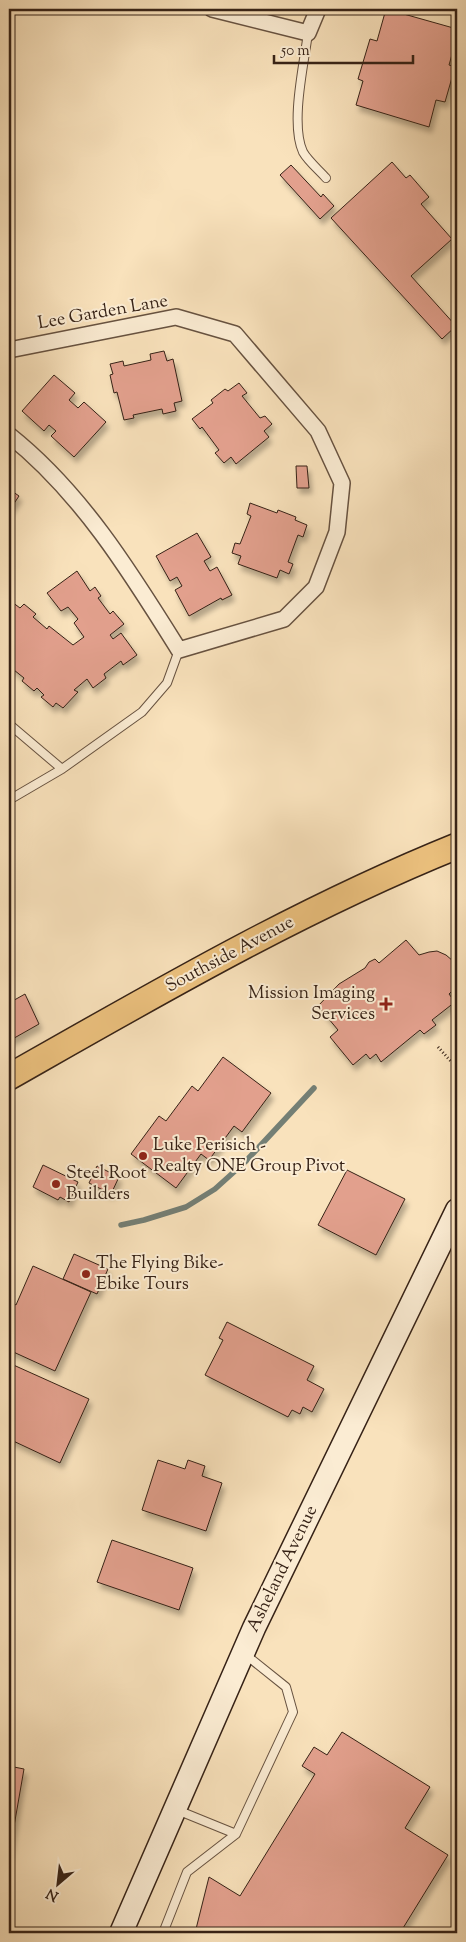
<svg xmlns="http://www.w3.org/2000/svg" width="466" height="1942" font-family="'Sorts Mill Goudy',serif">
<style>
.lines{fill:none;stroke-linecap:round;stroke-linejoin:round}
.stream{stroke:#747f75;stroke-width:5.5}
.building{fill:#e2a08d;stroke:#362216;filter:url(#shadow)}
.lane-casing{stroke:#675240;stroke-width:10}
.street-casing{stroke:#675240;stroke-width:18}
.secondary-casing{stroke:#362216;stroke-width:25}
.primary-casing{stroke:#362216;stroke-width:28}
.path{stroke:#362216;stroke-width:3;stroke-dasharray:1 2.5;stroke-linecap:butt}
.lane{stroke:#fbecd3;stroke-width:8}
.street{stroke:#fbecd3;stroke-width:15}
.secondary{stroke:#fbecd3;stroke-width:22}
.primary{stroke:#ecc17e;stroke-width:25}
.poi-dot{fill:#8f2418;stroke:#fbecd3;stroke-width:2}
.labels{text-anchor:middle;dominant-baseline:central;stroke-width:4;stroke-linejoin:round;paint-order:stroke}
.street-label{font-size:18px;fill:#362216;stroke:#fbecd3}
.poi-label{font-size:18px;fill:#362216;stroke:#fbecd3;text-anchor:start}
</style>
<defs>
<filter id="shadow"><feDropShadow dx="3" dy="5.5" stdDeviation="2.5" flood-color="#0004"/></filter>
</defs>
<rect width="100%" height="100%" fill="#f9e2bc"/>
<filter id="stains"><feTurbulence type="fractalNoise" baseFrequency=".004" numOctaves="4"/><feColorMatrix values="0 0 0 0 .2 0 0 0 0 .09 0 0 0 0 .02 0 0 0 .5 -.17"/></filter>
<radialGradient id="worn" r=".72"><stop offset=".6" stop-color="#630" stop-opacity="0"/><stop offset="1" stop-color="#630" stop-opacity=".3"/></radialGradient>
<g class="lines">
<path class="stream" d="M121,1225L144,1220L186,1207L215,1189L245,1162L314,1088"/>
</g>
<path class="building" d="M386,9L457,29V37L449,65L455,67L445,102L436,100L429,127L356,105L363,81L358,79L370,39L377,41Z
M392,162L406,178L410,175L429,197L421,204L452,239L411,276L456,326L442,339L331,218Z
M291,165L321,197L323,194L334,206L320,219L280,175Z
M164,351L167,361L173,359L182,401L174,403L176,411L163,414L162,409L133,415L134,418L124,420L117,392L114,393L110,375L113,374L110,364L123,361L124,366L151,360L150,354Z
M54,375L75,393L69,400L78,408L84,402L106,422L74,457L51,436L56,431L49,425L44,431L22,411Z
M239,383L247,393L242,396L260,418L265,416L272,424L264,431L269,437L236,464L231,457L224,463L215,453L219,450L202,427L200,429L192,419L213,403L211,400L225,389L228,391Z
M296,466H307L309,488H297Z
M9,489L19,496L9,511Z
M250,503L277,513L278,510L296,517L295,520L307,525L303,537L298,535L288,562L293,564L289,574L280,570L277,578L238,564L241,556L232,553L235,543L240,544L251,516L247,514Z
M197,533L211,557L204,561L210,571L217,567L232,595L222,600L221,598L189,616L175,590L182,586L177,577L170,581L156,556Z
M77,571L90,591L95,587L101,596L98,598L110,614L113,611L124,624L110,635L113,639L121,633L137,655L123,665L121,661L104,674L106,678L93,688L87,679L74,690L78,692L63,708L56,703L53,707L41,697L44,695L37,688L34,691L22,681L24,678L9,666V606L12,602L20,608L24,604L36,614L33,617L47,629L49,626L73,645L84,637L74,623L78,619L68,607L61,611L47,593Z
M406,940L419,955L429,952L437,951L446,955L453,961L456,968L457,976L453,990L449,994L455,1002L432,1020L436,1025L424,1034L420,1030L381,1062L376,1054L370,1059L366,1054L353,1065L330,1037L338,1030L318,1006L339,984L365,968L369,962L375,959L379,963Z
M25,994L39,1024L9,1041V1003Z
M223,1057L271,1093L242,1132L234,1126L209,1160L201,1154L176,1188L131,1154L159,1116L166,1121L192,1086L198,1091Z
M43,1165L78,1182L69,1202L60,1197L58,1200L33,1187Z
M97,1166L119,1177L111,1194L89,1183Z
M347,1170L405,1199L376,1255L318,1225Z
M74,1254L108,1269L97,1294L63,1279Z
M33,1266L91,1292L55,1371L9,1350V1301L16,1305Z
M227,1322L314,1366L307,1380L324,1389L312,1412L303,1407L300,1414L292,1410L288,1417L205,1375L223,1340L219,1338Z
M9,1363L89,1399L60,1463L9,1439Z
M158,1460L185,1469L188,1460L205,1466L202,1476L222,1483L206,1531L142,1510Z
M112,1540L193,1568L179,1610L97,1582Z
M342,1732L430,1787L405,1828L448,1855L400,1933H195L209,1877L240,1896L315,1774L302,1766L314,1747L327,1755Z
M9,1766L24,1769L9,1855Z"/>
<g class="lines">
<g class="lane-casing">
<path id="lane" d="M308,33C304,64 290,124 303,152C308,161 319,170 326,178
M9,724L62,769
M9,800L62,769L142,712L167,683L179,650
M177,1810L236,1834
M163,1933L187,1872L236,1834L293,1712L286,1687L246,1655"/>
</g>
<g class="street-casing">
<path id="street" d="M212,9L308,33L318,9
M9,350L176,317L235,334L318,431L342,483L337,532L316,587L284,619L179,650C131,573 81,492 9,435"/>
</g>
<g class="secondary-casing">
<path id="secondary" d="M121,1933L254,1628L457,1210"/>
</g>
<g class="primary-casing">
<path id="primary" d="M9,1077C155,994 301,909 457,846"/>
</g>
<path class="path" d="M438,1047L457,1068"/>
<use href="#lane" class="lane"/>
<use href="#street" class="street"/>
<use href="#secondary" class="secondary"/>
<use href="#primary" class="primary"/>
</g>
<g class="poi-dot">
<path d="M383.5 996.5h5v5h5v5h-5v5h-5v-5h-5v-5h5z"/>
<circle cx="143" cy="1156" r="5"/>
<circle cx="56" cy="1184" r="5"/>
<circle cx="86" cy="1274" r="5"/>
</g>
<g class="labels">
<g class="street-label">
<text transform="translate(103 313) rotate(-10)">Lee Garden Lane</text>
<text transform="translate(230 955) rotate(-28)">Southside Avenue</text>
<text transform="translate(283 1569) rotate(-64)">Asheland Avenue</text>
</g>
<g class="poi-label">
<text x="375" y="994" text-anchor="end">Mission Imaging<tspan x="375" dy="21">Services</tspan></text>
<text x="153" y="1146">Luke Perisich -<tspan x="153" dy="21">Realty ONE Group Pivot</tspan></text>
<text x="66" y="1174">Steel Root<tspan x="66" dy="21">Builders</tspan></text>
<text x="96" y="1264">The Flying Bike-<tspan x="96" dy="21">Ebike Tours</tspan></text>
</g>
</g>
<rect width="466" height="1942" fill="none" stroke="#f9e2bc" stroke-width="30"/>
<rect x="10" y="10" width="446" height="1922" fill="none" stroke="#362216" stroke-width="2.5"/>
<rect x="15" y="15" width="436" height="1912" fill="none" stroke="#362216"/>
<g transform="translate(58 1884) rotate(208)" stroke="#fbecd3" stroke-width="4" paint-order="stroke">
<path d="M0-4L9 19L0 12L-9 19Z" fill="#362216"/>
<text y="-8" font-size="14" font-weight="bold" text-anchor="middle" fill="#362216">N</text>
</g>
<path d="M274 55v8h139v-8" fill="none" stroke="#362216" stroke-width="2.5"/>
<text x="281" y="55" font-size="15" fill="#362216" stroke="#fbecd3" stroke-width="4" paint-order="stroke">50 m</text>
<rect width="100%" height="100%" filter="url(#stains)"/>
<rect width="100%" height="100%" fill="url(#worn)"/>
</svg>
